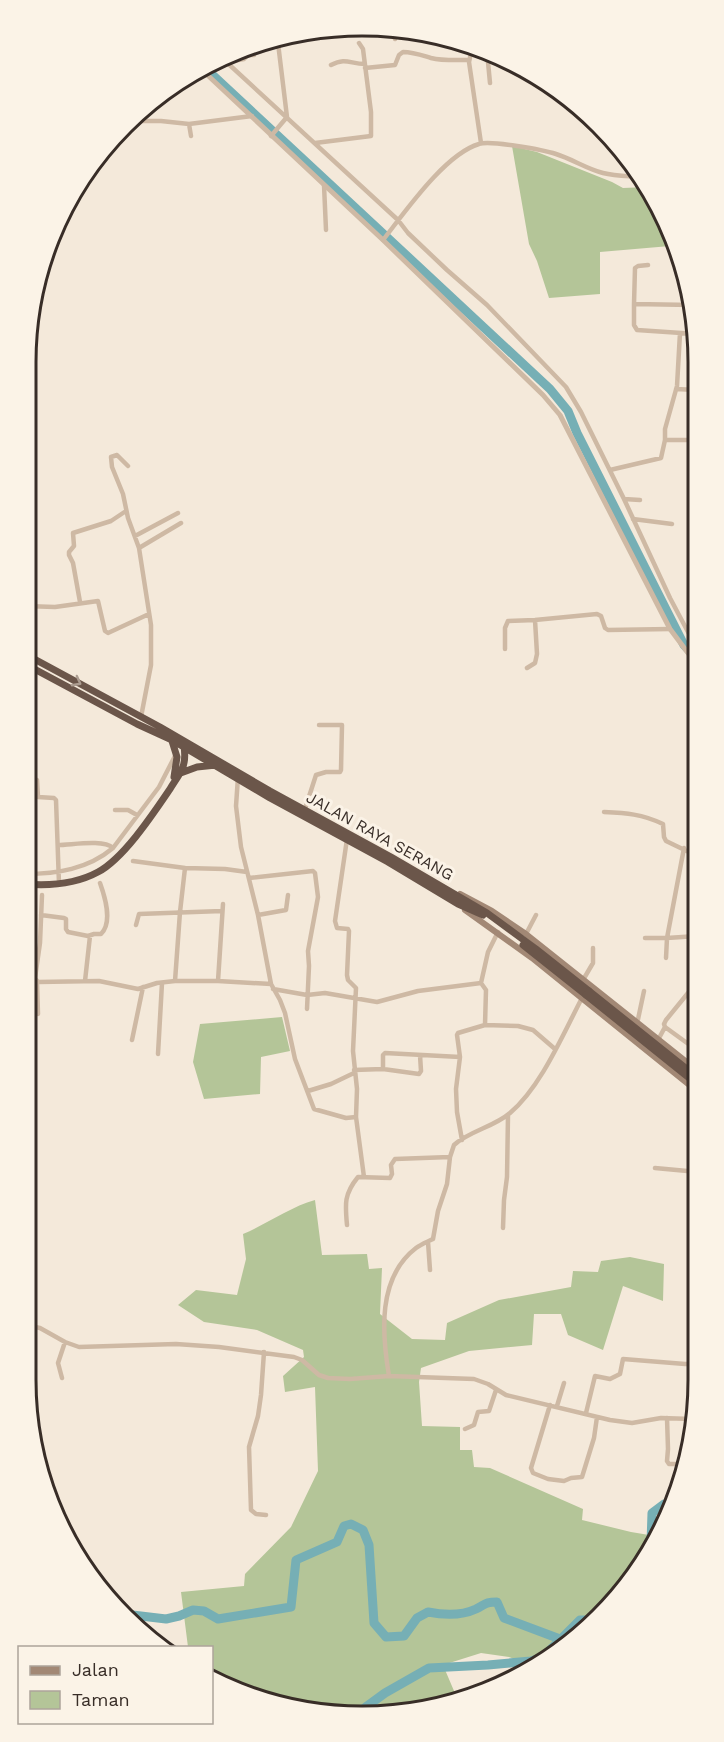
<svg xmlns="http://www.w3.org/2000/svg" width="724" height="1742" font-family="'Work Sans',sans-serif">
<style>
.green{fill:#b4c598}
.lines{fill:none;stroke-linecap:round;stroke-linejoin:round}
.river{stroke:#76afb5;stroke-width:9}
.minor{stroke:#ceb9a4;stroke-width:4.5}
.tertiary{stroke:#ceb9a4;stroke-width:5}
.secondary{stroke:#a28875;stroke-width:6}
.trunk{stroke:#6b564a;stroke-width:7}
.trunk-bridge{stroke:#6b564a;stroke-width:7}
.oneway{stroke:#ac9d91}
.labels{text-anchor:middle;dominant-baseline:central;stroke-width:6;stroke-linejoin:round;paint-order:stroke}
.street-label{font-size:16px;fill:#382d27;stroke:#fbf3e7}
.rim{fill:none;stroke:#382d27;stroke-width:3}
</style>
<rect width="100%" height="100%" fill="#f4e9da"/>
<path class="green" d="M512,146L537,152L612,182L623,188L647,187L664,213L673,243L670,246L600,252V294L549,298L537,261L529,244Z
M282,1017L290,1051L261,1057L260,1094L204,1099L193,1062L200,1024Z
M315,1200L322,1255L367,1254L369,1269L382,1268L380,1314L412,1339L445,1340L447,1323L499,1300L571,1287L573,1271L598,1272L601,1261L630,1257L664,1264L663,1301L623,1286L603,1350L568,1335L561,1314H534L532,1345L469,1351L421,1368L419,1382L422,1426L460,1427V1450H472L474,1467L490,1468L583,1509L582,1520L631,1532L655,1536L629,1585L558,1651L533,1666L509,1657L481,1653L443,1665L457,1698L428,1710L318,1714L212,1678V1648L188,1647L181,1592L244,1586L245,1574L291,1527L318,1471L315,1387L285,1392L283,1376L304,1357L303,1350L257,1330L204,1322L178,1305L196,1290L237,1295L246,1259L243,1234C267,1224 290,1207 315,1200Z"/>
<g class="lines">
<path class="river" d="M204,67L550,389L568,411L577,433L684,645L697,659
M651,1543L652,1513L664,1504L671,1506
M124,1614L166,1619L179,1616L193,1610L204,1611L218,1619L291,1607L296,1560L337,1542L344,1526L351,1524L363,1530L369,1545L374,1623L386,1637L404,1636L417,1618L428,1612C443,1615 461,1616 476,1609C486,1604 485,1602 497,1602L504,1618L560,1639
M359,1712L385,1693L429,1668L488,1665L531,1661L543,1657L580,1620H592"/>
<path class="minor" d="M395,39L396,34
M484,50L488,62L490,83
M222,58L398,220L408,233L447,270L487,305L566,387L581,412L624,499L670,598L688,632L696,642
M227,62L244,59L248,55H254
M331,65C346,57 350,64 365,64
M365,68L395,65L399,55L403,52C413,52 421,55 431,58C443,61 456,60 469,60
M134,121H161L189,124L252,116
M189,124L191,136
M271,136L287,117L278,43
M315,143L371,136V112L364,57L363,49L359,43
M481,143L469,62L471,53L484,50
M324,185L326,230
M383,240C405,212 445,154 479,144C490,140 544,150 556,154C572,159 587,169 603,173C615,176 627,176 639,177
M648,265L638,266L635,268L634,304L692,305
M634,304V325L637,330L696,334
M676,389L696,390
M665,440V429L677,386L680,333
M128,466L117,455L111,457L112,467L123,494L128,518L139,548L151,625V665L141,717
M610,470L661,458L665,440H696
M624,499L640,500
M633,519L672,524
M135,536L178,513
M139,548L181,523
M80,602L73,563L69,555V552L74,546L73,533L111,521L126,511
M25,606L55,607L98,601L105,631L108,633L149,614
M505,649V628L508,621L535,620L597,614L601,616L605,628L608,630L670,629
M527,668L535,663L537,654L535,620
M238,777L236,806L241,847L258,915L271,984L280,1000L285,1013L295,1059L314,1109L346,1118L356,1117L364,1177
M25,778L37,780L38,797L54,798L56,800L59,884
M305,809L316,775L326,772H340L341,770L342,725H319
M115,810H128L137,815
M604,812C626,813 642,814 663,824L664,837L666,841L693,854L696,850L697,846
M347,839L335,921L337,928L348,929L349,931L347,975L348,980L356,988L353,1051L357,1089L356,1117
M58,845C72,845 103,839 113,848
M133,861L185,868
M25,874C57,874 88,869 113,848L159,787L176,754
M249,878L313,871L315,873L318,897L308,951L309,966L307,1009
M41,915L64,918L66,919V929L68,932L88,936L94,934H101C113,922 105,897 100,883
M258,915L286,910L288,895
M136,925L139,914L222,911
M526,934L536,915
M645,938H667L684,848
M666,958L667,938L697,936
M25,975H32L38,982L99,981L138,989L157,983L175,981H218L271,984
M35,978L40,943L42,895
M583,980L593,963V948
M37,981L38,1014
M85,981L90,936
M175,981L180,912L185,868L225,869L247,872
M218,981L223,904
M481,983L488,952L498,932
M273,989L307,995L325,993L377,1002L418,991L481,983L486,990L485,1025L518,1026L533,1030L555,1049
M637,1024L644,991
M665,1027L698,1051
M132,1040L143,987
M658,1040L665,1027L664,1024L666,1020L688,993
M158,1054L162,983
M383,1069V1055L385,1053L460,1057
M354,1070L383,1069L419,1074L421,1071L420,1055
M308,1091L331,1084L354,1073
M462,1140L457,1112L456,1089L460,1057L457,1035L458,1033L485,1025
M655,1168L698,1172
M347,1225C345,1204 344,1194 358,1177L390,1178L392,1174L391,1165L395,1159L450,1157
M503,1228L504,1200L507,1177L508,1115
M428,1242L430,1270
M25,1325L40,1328L65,1342L79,1347L176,1344L219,1347L294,1357L302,1360L319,1375L328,1378L350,1379L389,1376L474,1379L488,1384L506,1395L610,1420L632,1423L661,1418L692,1419
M264,1352L261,1395L258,1416L249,1447L251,1510L256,1514L266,1515
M389,1376C382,1334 377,1278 416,1248C421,1244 427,1242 433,1239L438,1211L447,1184L450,1157L454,1145C469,1131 494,1127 510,1113C541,1087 563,1034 582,998
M62,1378L58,1363L65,1342
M550,1405L531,1468L533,1473L548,1479L564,1481L571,1478L582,1477L594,1438L597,1417
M557,1406L564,1383
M586,1413L595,1376L610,1379L620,1374L623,1359L685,1364H698
M667,1418L668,1449L667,1461L669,1464H677
M465,1429L474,1425L478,1412L489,1411L496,1390"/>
<path class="tertiary" d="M201,69L383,240L543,395L560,415L670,629L697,665"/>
<path class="secondary" d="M460,894L492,911L526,934L698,1071
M465,910L532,958L698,1092"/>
<path class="trunk" d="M25,654L160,727L270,791L391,857L487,913L536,949L589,991
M25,664L137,724L172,740L270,798L388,862L458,904L483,915
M172,741L177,757L174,777
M178,774L197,767L216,765
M25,884C50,886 76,884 98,872C124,858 153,814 170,789C174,782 179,776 182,769C185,763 185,753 184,746
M523,945L586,995"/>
<path class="trunk-bridge" d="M589,991L698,1078
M586,995L698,1085"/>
</g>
<defs><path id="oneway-chevron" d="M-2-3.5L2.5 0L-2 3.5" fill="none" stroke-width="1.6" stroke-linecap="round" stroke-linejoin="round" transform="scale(1.5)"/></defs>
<use class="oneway" href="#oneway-chevron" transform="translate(77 682) rotate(28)"/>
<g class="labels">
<g class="street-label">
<text transform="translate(380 836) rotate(29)">JALAN RAYA SERANG</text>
</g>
</g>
<path d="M0 0H724V1742H0ZM362 36H362A326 326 0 0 1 688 362V1380A326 326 0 0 1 362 1706H362A326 326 0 0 1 36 1380V362A326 326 0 0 1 362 36Z" fill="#fbf3e7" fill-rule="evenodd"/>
<path class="rim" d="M362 36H362A326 326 0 0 1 688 362V1380A326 326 0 0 1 362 1706H362A326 326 0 0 1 36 1380V362A326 326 0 0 1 362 36Z"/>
<rect x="18" y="1646" width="195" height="78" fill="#fbf3e7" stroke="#ada49a" stroke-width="1.5"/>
<rect x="30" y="1666" width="30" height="9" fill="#a28875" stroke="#ada49a" stroke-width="1.5"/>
<text x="72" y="1676" font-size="18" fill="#382d27">Jalan</text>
<rect x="30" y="1691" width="30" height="18" fill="#b4c598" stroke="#ada49a" stroke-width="1.5"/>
<text x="72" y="1706" font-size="18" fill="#382d27">Taman</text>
</svg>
